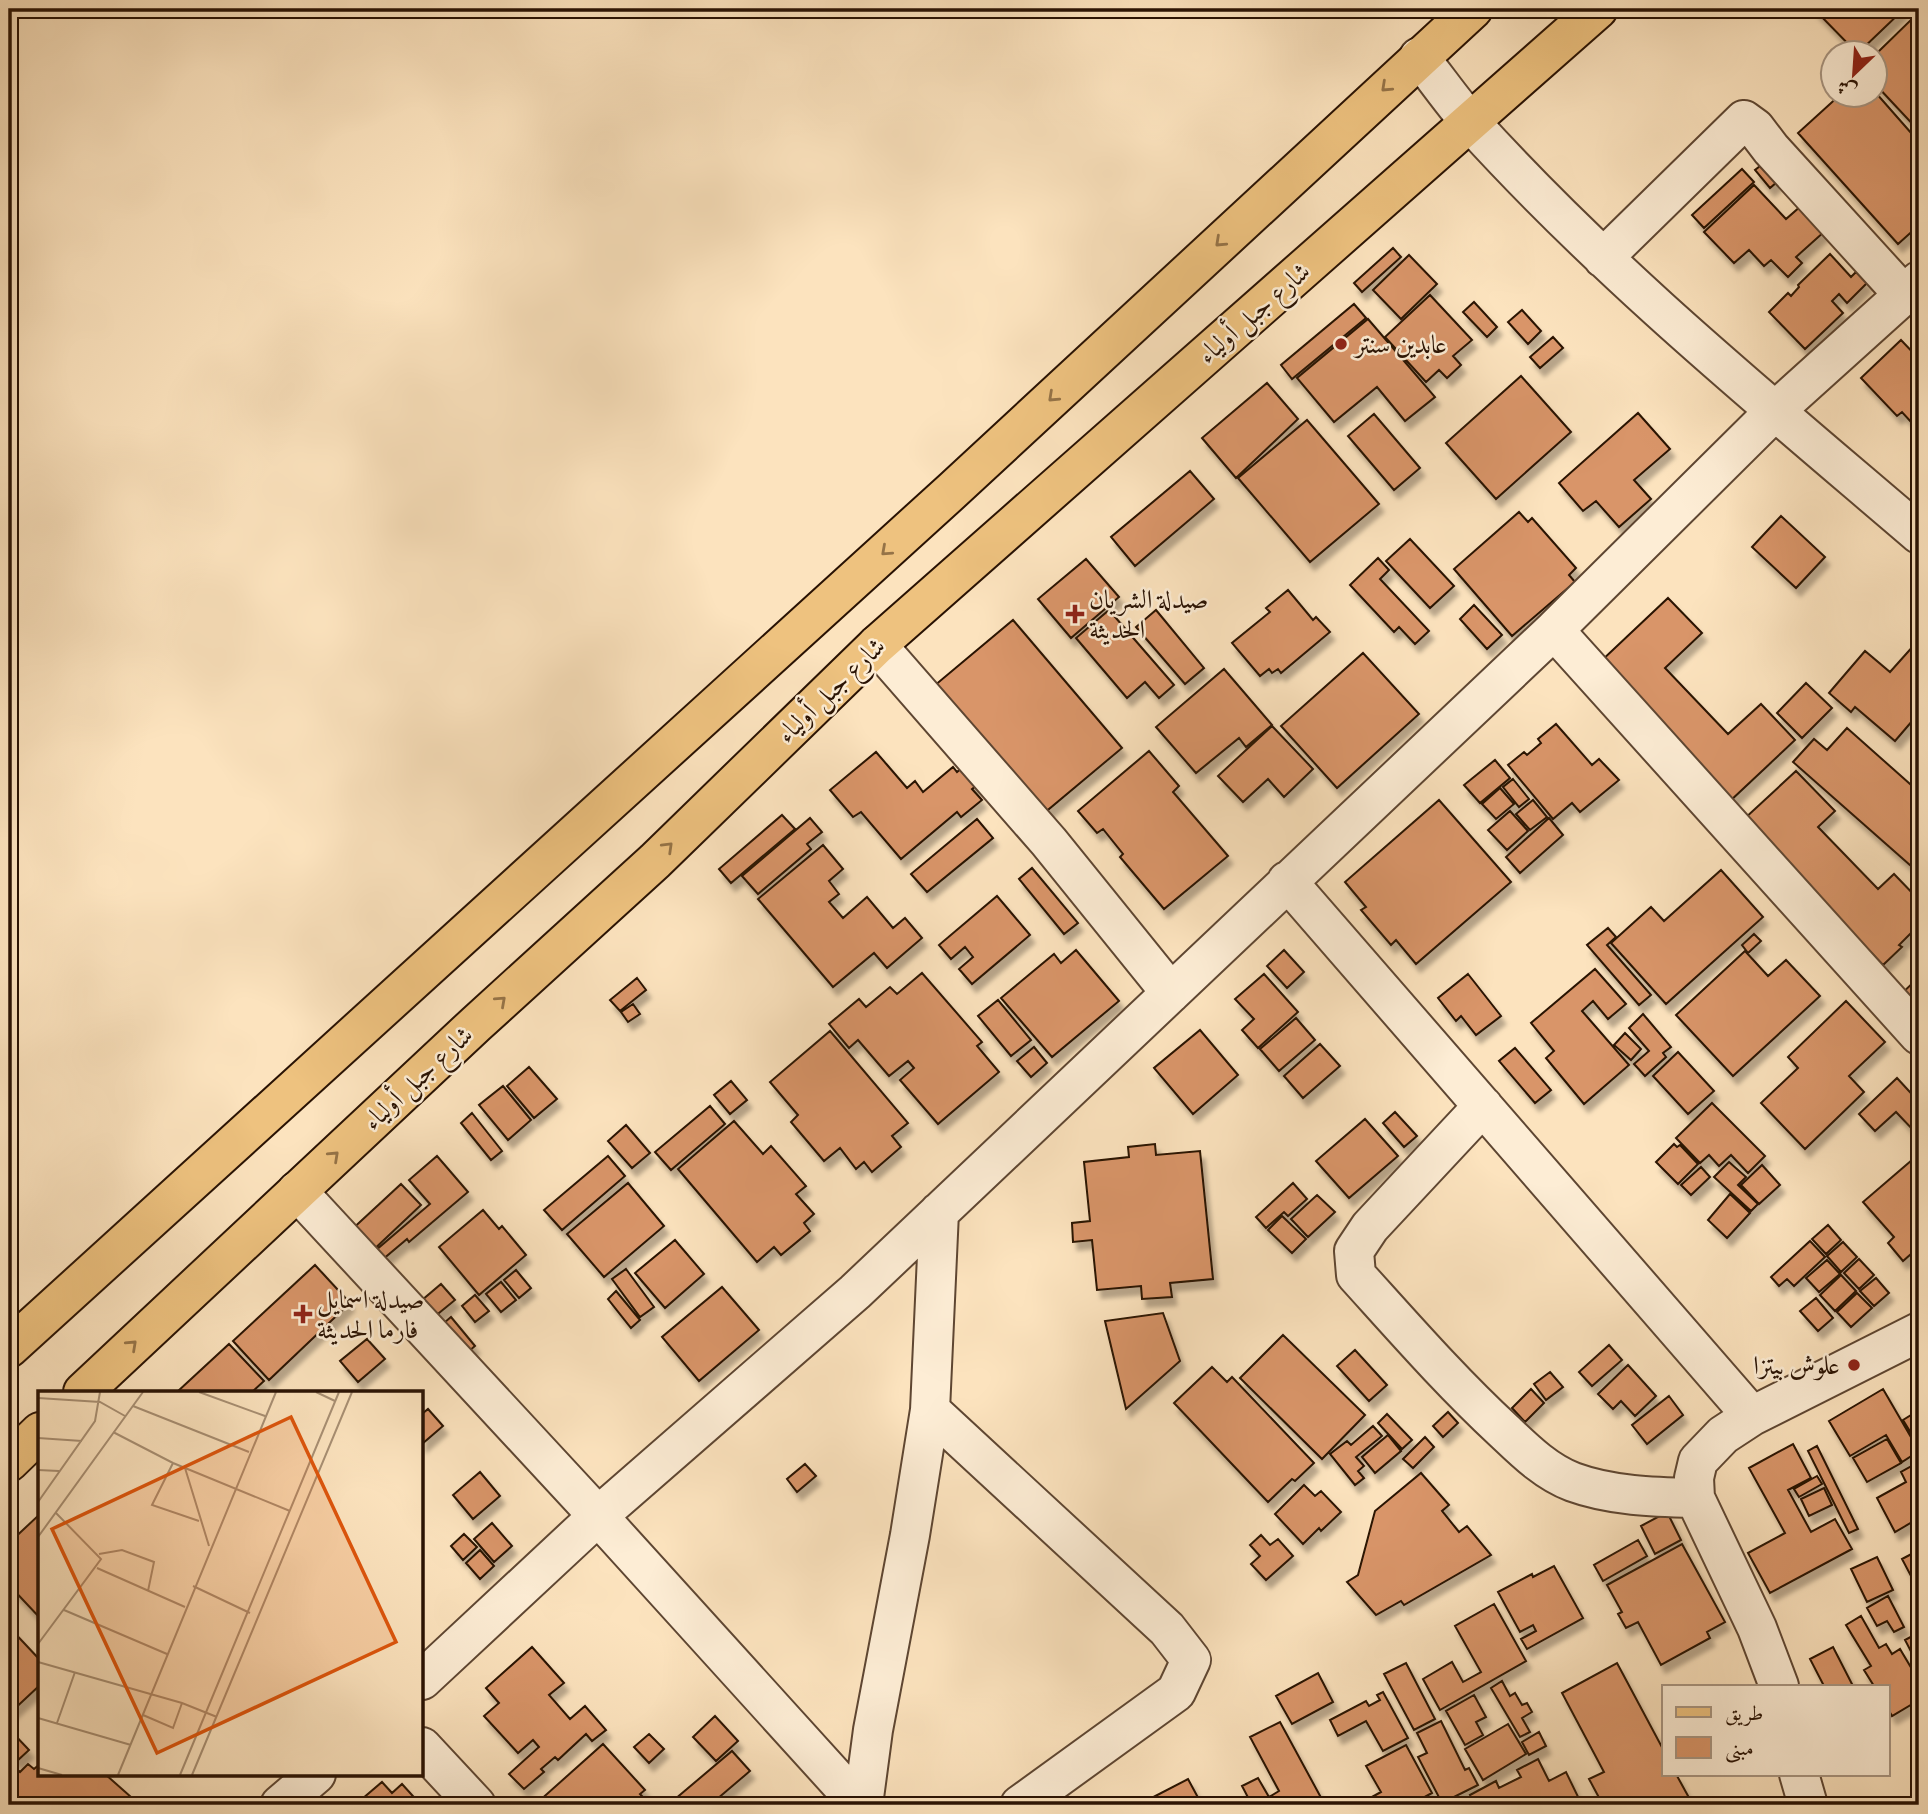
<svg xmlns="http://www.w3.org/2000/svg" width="1928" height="1814" font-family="Alegreya,Amiri,serif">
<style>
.building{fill:#d99569;stroke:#291203;stroke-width:2;filter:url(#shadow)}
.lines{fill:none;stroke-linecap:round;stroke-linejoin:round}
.street-casing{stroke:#5e4632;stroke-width:42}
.primary-casing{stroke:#291203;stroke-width:42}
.street{stroke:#fdedd5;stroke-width:38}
.primary{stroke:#eec27f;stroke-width:38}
.oneway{stroke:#957347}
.poi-dot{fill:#8f2418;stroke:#fdedd5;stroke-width:2.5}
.labels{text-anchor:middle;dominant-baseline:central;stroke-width:5;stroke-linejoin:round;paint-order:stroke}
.street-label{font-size:26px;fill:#291203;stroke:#fdedd5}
.poi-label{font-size:26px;fill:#291203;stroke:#fdedd5;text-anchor:start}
.inset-road{fill:none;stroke:#a88f73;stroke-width:2}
.view{fill:#de550c;fill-opacity:0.15;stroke:#de550c;stroke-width:3.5}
.inset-edge{fill:none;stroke:#291203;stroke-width:3.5}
</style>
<defs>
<filter id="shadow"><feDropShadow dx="4.5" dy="8" stdDeviation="2" flood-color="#0004"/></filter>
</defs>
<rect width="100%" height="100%" fill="#fce3be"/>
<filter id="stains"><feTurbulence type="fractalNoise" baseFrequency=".00286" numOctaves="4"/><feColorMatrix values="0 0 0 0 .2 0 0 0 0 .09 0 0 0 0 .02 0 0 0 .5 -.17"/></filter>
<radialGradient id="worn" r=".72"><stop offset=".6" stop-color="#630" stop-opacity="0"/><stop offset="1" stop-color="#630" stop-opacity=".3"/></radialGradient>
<path class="building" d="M1814,9H1904L1859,52H1856Z
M1919,12V131L1876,85V54Z
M1876,93L1919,142V228L1918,226L1898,244L1798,133L1841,94Z
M1769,159L1784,176L1770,188L1755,170Z
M1742,169L1754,182L1704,228L1692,215Z
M1754,185L1786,219L1801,206L1825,231L1796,257L1802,263L1788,277L1771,260L1764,266L1749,250L1734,263L1704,232Z
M1393,248L1401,257L1362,292L1354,283Z
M1830,254L1851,277L1856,272L1867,283L1847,303L1839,294L1832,301L1843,313L1805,349L1769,312L1788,293L1791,296L1799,287L1798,285Z
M1409,255L1437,284L1401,319L1373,290Z
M1430,295L1472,340L1453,356L1461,365L1447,378L1439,370L1426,382L1385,337Z
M1474,302L1497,327L1487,337L1463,312Z
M1354,304L1366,318L1292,379L1281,365Z
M1522,310L1541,331L1528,344L1508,322Z
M1368,319L1435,397L1405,421L1377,387L1334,422L1297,378Z
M1553,337L1563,348L1540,368L1530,357Z
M1901,340L1919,359V376L1914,380L1919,385V416L1912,423L1902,412L1897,416L1861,378Z
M1521,376L1571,432L1496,499L1446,443Z
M1267,383L1298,419L1236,478L1202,438Z
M1638,413L1670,449L1634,480L1651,499L1619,527L1596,501L1583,511L1559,483Z
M1374,414L1420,468L1394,490L1348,436Z
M1307,420L1379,504L1310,562L1238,478Z
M1190,471L1214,499L1135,566L1111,537Z
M1519,512L1528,522L1532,518L1576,568L1569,575L1575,582L1512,636L1454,569Z
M1781,516L1825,557L1796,588L1752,547Z
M1410,539L1454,586L1430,608L1386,561Z
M1378,558L1389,570L1380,579L1429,631L1415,644L1399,627L1394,632L1350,585Z
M1086,559L1119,597L1071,638L1038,599Z
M1288,590L1313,620L1316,617L1330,632L1281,673L1278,669L1272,673L1269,669L1260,676L1232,643L1270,612L1266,608Z
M1668,598L1702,633L1665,668L1728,734L1761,704L1795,740L1729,802L1599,663Z
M1474,605L1502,635L1487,649L1460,619Z
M1109,610L1174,685L1159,698L1145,682L1127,698L1076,638Z
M1156,610L1204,668L1185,684L1136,627Z
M1013,620L1122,748L1043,814L934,686Z
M1915,644L1919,648V725L1913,720L1895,741L1855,707L1851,712L1829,693L1865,651L1890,672Z
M1363,653L1419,714L1337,788L1281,726Z
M1224,669L1272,725L1246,747L1239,738L1196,773L1156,727Z
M1806,683L1832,708L1802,738L1777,713Z
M1556,724L1592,765L1599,759L1619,780L1580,812L1572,803L1553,819L1508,765L1524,752L1527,755L1541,743L1538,739Z
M1272,726L1313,769L1284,797L1268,779L1243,802L1218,776Z
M1847,728L1919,792V873L1793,762L1814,739L1827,750Z
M1149,751L1179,786L1173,792L1228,856L1164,909L1120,857L1123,854L1103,829L1097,833L1078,811Z
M876,752L907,788L915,781L923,792L953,767L957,772L963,767L977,785L972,789L982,800L961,817L957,812L901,859L861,812L853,817L830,790Z
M1495,760L1510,778L1480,803L1464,785Z
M1796,771L1835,811L1818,827L1878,889L1894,874L1919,900V925L1899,945L1902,947L1883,965L1743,820Z
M1513,779L1529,799L1519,807L1503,787Z
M1500,788L1514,804L1496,819L1482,804Z
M1439,800L1511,882L1416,964L1396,940L1391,945L1361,910L1366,907L1345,882Z
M1533,800L1547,817L1530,830L1516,814Z
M1510,811L1528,831L1507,850L1488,830Z
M782,815L795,829L731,883L719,869Z
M810,818L822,832L807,844L811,849L758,894L742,876Z
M1549,818L1563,835L1520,873L1506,857Z
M977,819L993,838L927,892L911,874Z
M823,845L843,869L829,881L839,894L829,902L843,918L867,897L893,928L905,918L922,938L887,968L874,953L833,987L758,899Z
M1032,868L1078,923L1064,934L1019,879Z
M1721,870L1763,917L1666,1004L1611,943L1651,907L1664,921Z
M997,896L1030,935L972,984L959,969L973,957L965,947L951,959L939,945Z
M1608,928L1616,937L1607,945L1651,995L1639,1005L1587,945Z
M1754,934L1761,941L1748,953L1742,945Z
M1076,950L1119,1001L1052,1057L1001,998L1054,954L1061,963Z
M1284,950L1304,972L1287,988L1267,966Z
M1745,951L1768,976L1786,960L1820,996L1733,1076L1676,1015Z
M1595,969L1626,1004L1608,1019L1593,1001L1582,1011L1629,1065L1584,1104L1546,1058L1554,1051L1531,1023Z
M922,973L982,1042L977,1046L999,1072L938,1124L900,1080L914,1068L908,1061L889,1076L858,1040L849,1048L829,1024L859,999L866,1007L890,987L897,994Z
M1264,974L1298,1012L1258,1048L1242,1030L1254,1019L1235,999Z
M1468,974L1501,1016L1476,1035L1461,1016L1456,1021L1438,998Z
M1919,977V1020L1898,997Z
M637,978L646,990L620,1011L610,1000Z
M998,1000L1031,1040L1011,1056L978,1016Z
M1846,1001L1885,1042L1849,1076L1864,1092L1805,1149L1761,1103L1798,1068L1788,1057Z
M633,1004L640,1014L628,1022L621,1012Z
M1643,1014L1671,1047L1663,1053L1666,1057L1645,1076L1634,1064L1649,1051L1629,1028Z
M1296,1018L1315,1040L1279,1071L1260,1049Z
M1200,1030L1238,1075L1193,1114L1154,1068Z
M830,1031L908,1123L892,1136L901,1147L872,1172L864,1162L856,1169L840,1148L824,1161L791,1122L798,1115L770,1082Z
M1625,1033L1641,1049L1631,1060L1614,1045Z
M1320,1044L1340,1066L1303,1098L1284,1076Z
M1034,1047L1047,1063L1031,1077L1017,1061Z
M1515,1048L1551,1090L1535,1103L1499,1061Z
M1678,1052L1714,1091L1688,1114L1653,1076Z
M529,1067L557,1099L534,1118L507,1086Z
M1897,1078L1919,1102V1127L1914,1131L1896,1112L1875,1131L1859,1114Z
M731,1081L747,1100L730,1114L714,1095Z
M503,1086L531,1120L508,1140L479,1105Z
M1712,1103L1765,1156L1748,1173L1731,1155L1719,1166L1709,1155L1700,1163L1676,1138Z
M710,1106L725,1124L671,1170L655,1152Z
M1395,1112L1417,1136L1404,1147L1383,1123Z
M472,1113L502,1151L491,1160L461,1123Z
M1365,1119L1398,1156L1349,1198L1316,1161Z
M734,1121L763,1154L771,1146L806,1186L796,1194L814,1214L804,1223L810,1231L781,1255L774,1247L757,1262L678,1169Z
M626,1125L650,1153L632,1168L608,1141Z
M1155,1144L1156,1155L1200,1151L1213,1279L1170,1283L1172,1297L1142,1299L1141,1286L1097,1290L1092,1240L1073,1242L1072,1223L1090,1221L1084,1162L1129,1157L1128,1147Z
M1674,1144L1677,1147L1680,1145L1698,1164L1678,1184L1656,1162Z
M1919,1154V1247L1903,1261L1888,1243L1894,1237L1863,1202Z
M437,1156L468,1192L409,1242L407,1239L382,1260L375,1251L430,1204L409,1180Z
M608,1156L625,1176L562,1230L544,1210Z
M1729,1162L1746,1177L1738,1185L1758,1204L1751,1211L1714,1177Z
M1762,1165L1780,1185L1759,1204L1741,1185Z
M1701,1167L1710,1177L1691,1195L1681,1185Z
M628,1183L664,1226L604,1277L567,1234Z
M1293,1183L1307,1199L1288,1216L1284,1212L1266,1228L1256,1217Z
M401,1184L421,1205L369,1254L348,1233Z
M1730,1194L1750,1213L1727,1238L1708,1220Z
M1317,1195L1335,1212L1308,1237L1291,1219Z
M483,1210L499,1229L502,1226L526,1255L479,1295L439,1247Z
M1282,1216L1306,1239L1292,1253L1268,1230Z
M1828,1225L1841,1240L1826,1254L1812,1239Z
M675,1240L704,1274L665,1308L635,1273Z
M1810,1241L1825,1257L1794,1286L1787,1279L1779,1286L1771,1277Z
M1843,1242L1857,1257L1841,1272L1827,1256Z
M1859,1259L1874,1275L1859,1289L1844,1273Z
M1827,1260L1840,1274L1819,1292L1806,1278Z
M315,1265L350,1303L269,1380L233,1341Z
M626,1269L654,1307L640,1317L612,1279Z
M516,1270L531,1288L519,1298L504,1280Z
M1841,1275L1856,1291L1835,1311L1820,1295Z
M1876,1278L1889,1293L1874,1306L1860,1291Z
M501,1282L516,1300L501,1312L486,1294Z
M441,1284L455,1300L434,1317L421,1301Z
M722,1287L759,1330L699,1381L662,1337Z
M616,1291L640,1320L631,1328L608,1299Z
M1857,1293L1872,1308L1851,1327L1837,1312Z
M475,1295L489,1311L475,1322L462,1306Z
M1816,1298L1833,1318L1818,1331L1800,1311Z
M1163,1313L1180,1361L1126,1409L1105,1321Z
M451,1317L475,1346L462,1357L438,1328Z
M1283,1335L1365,1415L1322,1459L1240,1378Z
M367,1339L385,1359L358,1382L340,1361Z
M229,1344L264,1381L252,1392H177Z
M1609,1345L1622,1360L1592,1386L1579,1372Z
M1355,1350L1387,1385L1369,1401L1337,1366Z
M1628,1365L1656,1396L1635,1416L1621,1401L1613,1409L1598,1394Z
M1212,1367L1227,1382L1232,1377L1314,1463L1295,1481L1292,1479L1268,1502L1174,1403Z
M1550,1372L1563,1387L1546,1400L1534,1384Z
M1531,1389L1544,1403L1525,1422L1512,1408Z
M1883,1389L1919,1451L1902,1462L1886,1435L1850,1456L1829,1421Z
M1669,1396L1683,1415L1647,1444L1632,1425Z
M428,1409L443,1426L422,1444V1414Z
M1448,1412L1458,1423L1443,1437L1433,1426Z
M1916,1412L1919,1418V1446L1903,1420Z
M1387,1414L1412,1440L1402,1449L1378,1423Z
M1373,1426L1382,1436L1356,1457L1364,1466L1358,1471L1364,1478L1355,1485L1330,1454L1347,1441L1351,1445Z
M1388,1435L1401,1451L1375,1473L1362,1457Z
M1425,1437L1434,1447L1413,1468L1403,1459Z
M1887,1439L1901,1463L1867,1482L1853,1458Z
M1793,1444L1811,1478L1788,1490L1811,1532L1835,1519L1852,1549L1770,1593L1748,1553L1785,1533L1749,1468Z
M1817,1446L1858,1529L1849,1533L1808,1451Z
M1919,1462V1518L1895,1532L1877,1498L1906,1482L1901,1472Z
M805,1464L816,1476L797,1492L787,1479Z
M480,1472L500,1496L473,1519L453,1495Z
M1421,1473L1449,1505L1442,1511L1459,1532L1467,1526L1491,1555L1404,1605L1401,1601L1376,1615L1347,1582L1358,1575L1375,1511Z
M1817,1476L1822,1484L1799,1497L1794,1489Z
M1304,1485L1315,1496L1321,1491L1341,1512L1321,1531L1319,1528L1303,1544L1275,1514Z
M1824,1488L1832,1505L1809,1516L1801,1499Z
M1667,1512L1681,1540L1655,1554L1641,1526Z
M40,1514V1618L9,1585V1543Z
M492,1523L512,1546L494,1562L474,1539Z
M464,1534L477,1547L463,1560L451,1546Z
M1261,1535L1270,1545L1278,1539L1293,1556L1266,1580L1251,1564L1260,1556L1250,1545Z
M1638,1540L1647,1556L1603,1581L1594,1565Z
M1682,1544L1725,1622L1707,1632L1710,1638L1661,1665L1638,1622L1626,1628L1618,1614L1622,1612L1607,1585Z
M480,1550L494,1566L480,1579L466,1563Z
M1919,1550V1591L1902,1559Z
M1877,1557L1893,1590L1867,1602L1851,1569Z
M1554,1566L1583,1618L1527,1649L1521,1639L1536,1631L1533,1625L1520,1632L1498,1592L1532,1574L1533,1577Z
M1888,1596L1904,1627L1894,1632L1887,1621L1877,1626L1867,1608Z
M1494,1604L1526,1661L1440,1710L1423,1679L1452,1662L1463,1682L1481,1672L1455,1626Z
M1861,1616L1879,1648L1886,1644L1892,1654L1900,1649L1919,1681V1700L1892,1716L1888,1709V1686H1874L1864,1670L1871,1666L1846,1625Z
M9,1627L40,1660V1685L9,1714Z
M1918,1633L1919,1662L1917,1663L1905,1640Z
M532,1647L564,1683L549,1695L570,1719L585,1706L606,1730L592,1741L586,1734L558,1760L555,1757L541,1769L544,1772L524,1789L509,1774L539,1747L533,1740L518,1753L484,1716L499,1703L486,1688Z
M1833,1647L1853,1686H1824L1810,1659Z
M1406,1663L1435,1719L1414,1730L1384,1674Z
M1617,1663L1664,1751V1774H1676L1693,1805H1603L1589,1779L1604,1772L1562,1693Z
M1318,1673L1333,1702L1292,1724L1276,1696Z
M1502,1681L1510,1696L1515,1693L1522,1705L1527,1703L1532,1712L1522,1718L1530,1732L1520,1737L1491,1688Z
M1383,1692L1408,1738L1383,1751L1366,1721L1338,1736L1330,1720L1366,1701L1369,1706L1380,1700L1377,1695Z
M1474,1695L1486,1717L1476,1722L1483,1735L1465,1745L1446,1711Z
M715,1716L738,1741L716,1761L693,1737Z
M1441,1721L1465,1770L1469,1768L1478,1785L1442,1803L1418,1757L1427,1753L1417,1733Z
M1280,1722L1325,1805H1252L1242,1786L1258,1778L1269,1797L1279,1791L1250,1737Z
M1508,1724L1526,1754L1483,1780L1465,1749Z
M11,1731L29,1750L17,1761L9,1752V1733Z
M1539,1732L1546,1746L1529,1755L1522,1742Z
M649,1734L664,1749L649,1763L634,1747Z
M603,1744L645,1790L640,1794L650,1805H583L579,1801L575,1805H541L538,1802Z
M1406,1745L1432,1793L1410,1805H1362L1361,1803L1381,1792L1366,1766Z
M732,1751L750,1771L710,1805H668Z
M1538,1759L1549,1781L1566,1772L1582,1805H1476L1470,1795L1496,1781L1499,1788L1521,1777L1517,1770Z
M9,1762L20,1772L28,1764L34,1769L40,1764V1774H105L140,1805H9Z
M1188,1779L1202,1805H1138Z
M382,1782L392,1793L402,1784L421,1805H355Z"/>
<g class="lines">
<g class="street-casing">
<path id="street" d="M1419,57C1437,79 1453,103 1472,124C1608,274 1766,403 1919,534
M1603,258L1744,120L1755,128L1771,149L1904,295
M1554,630L1919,1035
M877,645L1049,842L1171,993
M1287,881L1752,1416
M1483,1106L1370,1227L1354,1251L1356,1275C1404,1328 1451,1382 1504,1431C1524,1450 1546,1472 1573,1482C1611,1496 1654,1497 1695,1498
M297,1191L598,1516L860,1805
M930,1410L1167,1629L1191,1660L1176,1692L1020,1805
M422,1680L598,1516L855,1292L1554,630L1775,411L1919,281
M1779,1686L1757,1628L1695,1498L1694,1478L1698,1461L1723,1435L1752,1416L1919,1332
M422,1747L476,1805
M1799,1774L1808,1805
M280,1805L316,1774
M863,1805L873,1730L910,1535L930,1410L939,1212"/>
</g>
<g class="primary-casing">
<path id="primary" d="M9,1348L953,490L1473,9
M83,1392L476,1024L655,861L877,645L1598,9
M9,1462L40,1432"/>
</g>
<use href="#street" class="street"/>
<use href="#primary" class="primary"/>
</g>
<defs><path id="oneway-chevron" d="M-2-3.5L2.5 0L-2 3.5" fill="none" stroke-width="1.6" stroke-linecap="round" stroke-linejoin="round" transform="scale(1.75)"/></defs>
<g class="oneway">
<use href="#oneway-chevron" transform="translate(1386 87) rotate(137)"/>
<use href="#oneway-chevron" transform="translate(1220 242) rotate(137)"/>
<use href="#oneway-chevron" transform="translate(1053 397) rotate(137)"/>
<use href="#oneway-chevron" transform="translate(886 551) rotate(138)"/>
<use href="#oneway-chevron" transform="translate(668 847) rotate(-44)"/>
<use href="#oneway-chevron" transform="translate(501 1001) rotate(-42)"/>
<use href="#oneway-chevron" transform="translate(334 1156) rotate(-43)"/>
<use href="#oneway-chevron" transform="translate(132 1345) rotate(-43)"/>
</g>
<g class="poi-dot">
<circle cx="1341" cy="344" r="7"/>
<path d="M1071.5 603.5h7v7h7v7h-7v7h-7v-7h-7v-7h7z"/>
<path d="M299.5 1303.5h7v7h7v7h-7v7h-7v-7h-7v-7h7z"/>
<circle cx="1854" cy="1365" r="7"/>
</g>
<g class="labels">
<g class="street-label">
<text transform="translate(1254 313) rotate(-41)">شارع جبل أولياء</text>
<text transform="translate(831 690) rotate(-44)">شارع جبل أولياء</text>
<text transform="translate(418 1078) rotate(-43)">شارع جبل أولياء</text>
</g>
<g class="poi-label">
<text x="1355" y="344">عابدين سنتر</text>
<text x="1089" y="599">صيدلة الشريان<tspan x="1089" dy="30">الحديثة</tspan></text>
<text x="317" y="1299">صيدلة اسمايل<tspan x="317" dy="30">فارما الحديثة</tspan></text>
<text x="1840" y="1365" text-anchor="end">علوش بيتزا</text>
</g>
</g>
<g transform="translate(38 1391)">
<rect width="385" height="385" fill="#fce3be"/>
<path class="inset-road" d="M161,1L227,25M278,1L297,10M0,7L62,11L87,25M95,15L211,61M75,41L135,72L252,120M0,47L44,50M135,72L114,114L161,130M147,77L171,155M0,79L21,80M0,111L57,30L62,1M0,146L105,1M61,163L84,159L116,171L110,200M59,177L147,216M155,195L212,222M26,219L129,263M0,253L63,168L17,121M0,271L144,312L179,326M105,324L135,337L144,312M0,327L93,354M19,332L37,281M0,377L24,384M80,384L238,1M142,384L301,1M154,384L314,1"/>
<path class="view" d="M253,26L358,251L119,362L14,138Z"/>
<rect width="385" height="385" class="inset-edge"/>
</g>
<rect width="1928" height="1814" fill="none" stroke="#fce3be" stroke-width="35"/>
<rect x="10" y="10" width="1907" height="1793" fill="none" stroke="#291203" stroke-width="3.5"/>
<rect x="18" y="18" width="1893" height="1779" fill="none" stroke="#291203" stroke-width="2"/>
<rect x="1662" y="1685" width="228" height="91" fill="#fdedd5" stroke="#a89581" stroke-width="2"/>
<rect x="1676" y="1707" width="35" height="10" fill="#eec27f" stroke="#a89581" stroke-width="2"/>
<text x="1725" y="1720" font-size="21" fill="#291203">طريق</text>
<rect x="1676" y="1737" width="35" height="21" fill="#d99569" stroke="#a89581" stroke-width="2"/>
<text x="1725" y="1755" font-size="21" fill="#291203">مبنى</text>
<g transform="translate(1854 74) rotate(205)"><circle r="33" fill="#fdedd5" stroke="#a89581" stroke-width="2"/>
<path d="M0-5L12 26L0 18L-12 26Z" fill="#8f2418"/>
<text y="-10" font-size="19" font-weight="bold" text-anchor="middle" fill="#291203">ش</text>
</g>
<rect width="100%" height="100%" filter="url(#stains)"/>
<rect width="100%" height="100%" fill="url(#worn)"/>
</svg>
